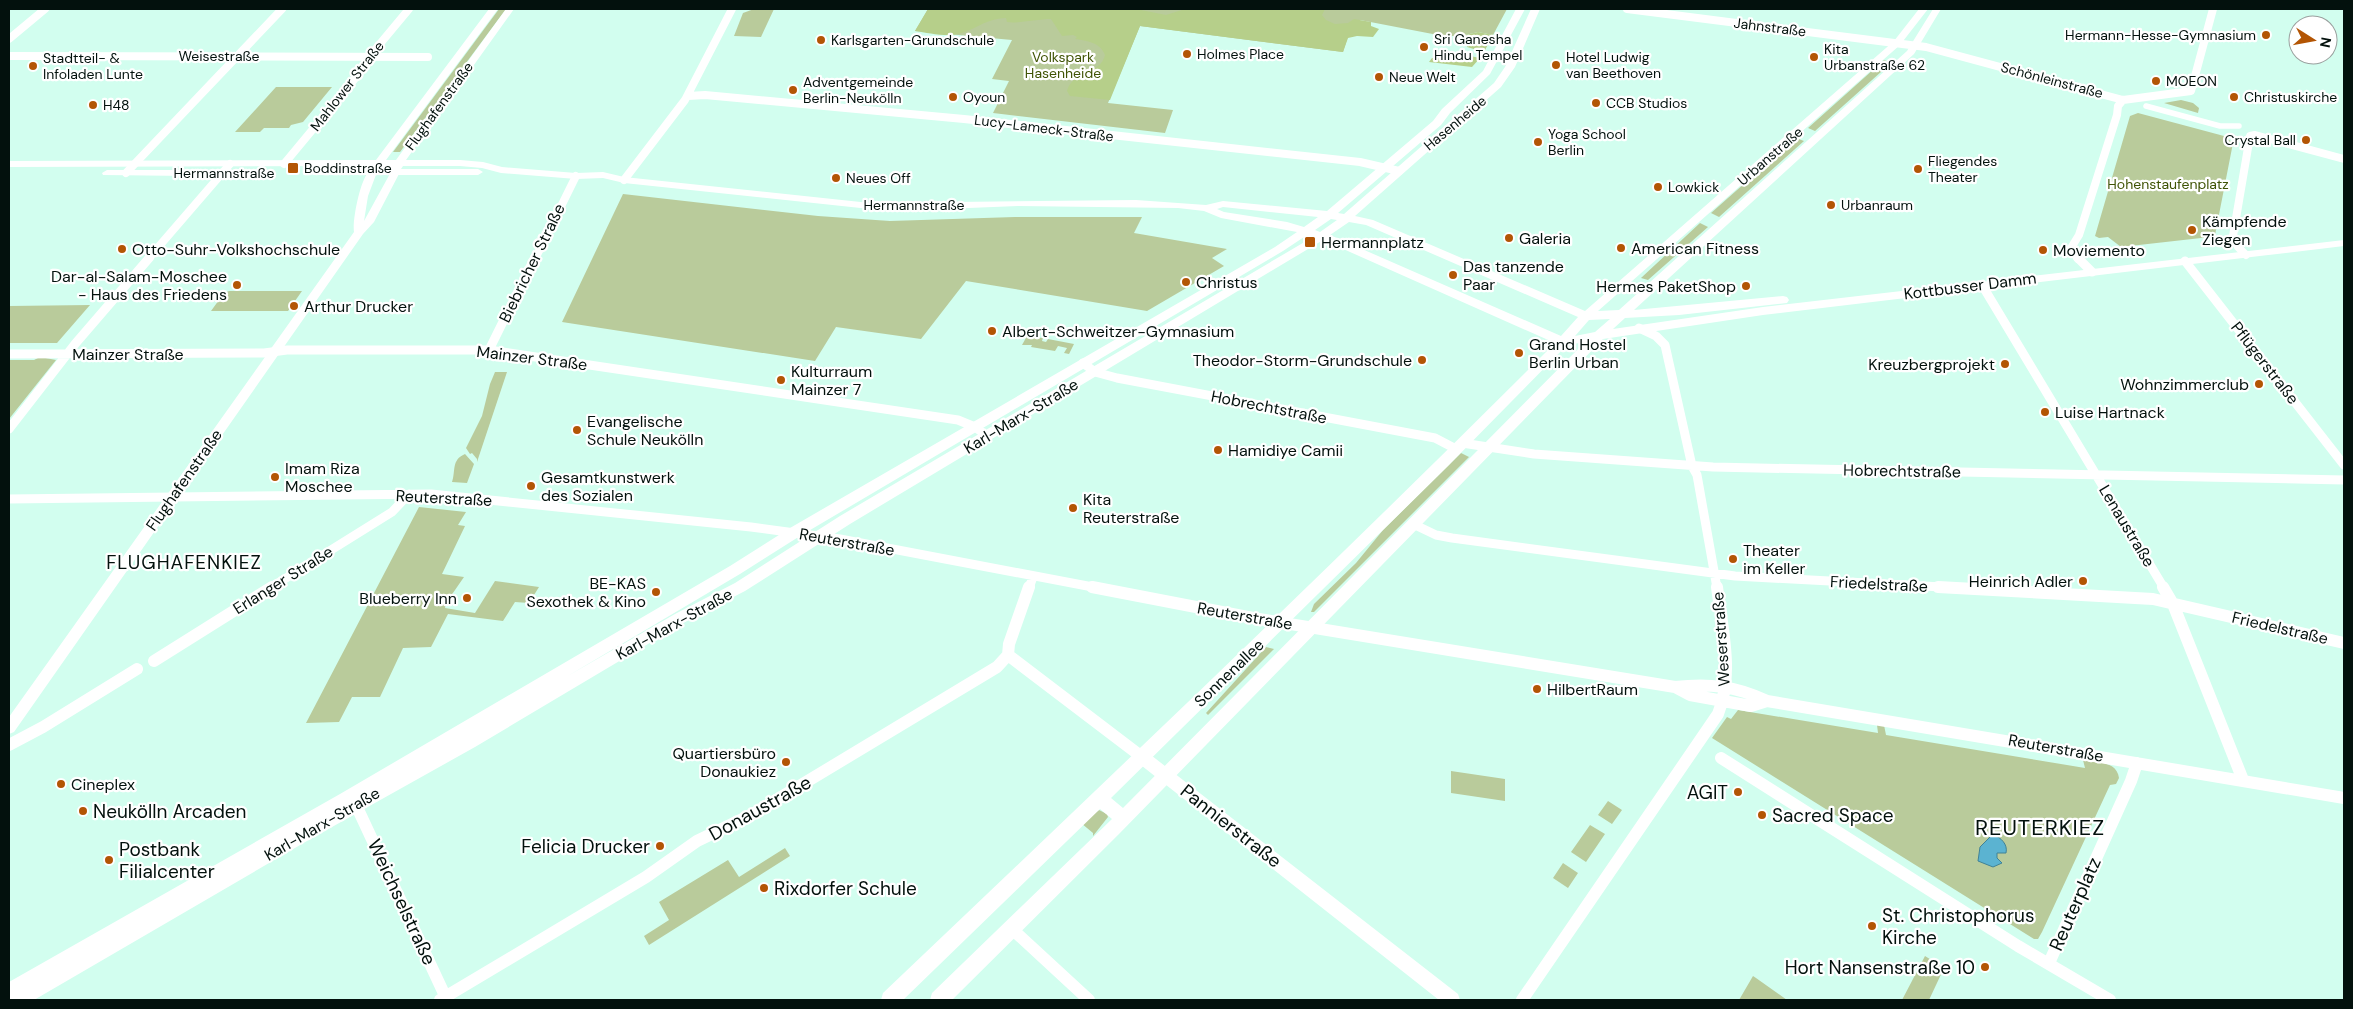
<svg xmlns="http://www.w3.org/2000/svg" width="2353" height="1009" font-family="'DM Sans',sans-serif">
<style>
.green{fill:#b9cb9b}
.forest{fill:#b6cf8a}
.water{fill:#5bb3d1;stroke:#418296}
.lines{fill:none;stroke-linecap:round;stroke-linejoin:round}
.pedestrian{stroke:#fff;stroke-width:5.5}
.minor-far2{stroke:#fff;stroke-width:8}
.minor-far1{stroke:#fff;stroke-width:9}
.minor{stroke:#fff;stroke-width:12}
.tertiary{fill:#fff;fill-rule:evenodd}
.secondary{fill:#fff;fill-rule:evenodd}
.poi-dot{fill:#b35504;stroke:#fff;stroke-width:2}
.labels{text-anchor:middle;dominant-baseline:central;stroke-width:4.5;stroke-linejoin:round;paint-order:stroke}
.far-street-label{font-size:14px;fill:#03110d;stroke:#fff}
.far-poi-label{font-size:14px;fill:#03110d;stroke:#fff;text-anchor:start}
.far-park-label{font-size:14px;fill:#3f5304;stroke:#fff}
.poi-label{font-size:16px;fill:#03110d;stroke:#fff;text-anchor:start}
.street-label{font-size:16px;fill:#03110d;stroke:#fff}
.quarter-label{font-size:19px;letter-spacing:1px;fill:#03110d;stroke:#fff}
.near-poi-label{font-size:19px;fill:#03110d;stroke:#fff;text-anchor:start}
.near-street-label{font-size:19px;fill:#03110d;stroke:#fff}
.near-quarter-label{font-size:22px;letter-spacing:1px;fill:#03110d;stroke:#fff}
</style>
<rect width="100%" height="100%" fill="#d2feef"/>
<path class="green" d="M499,9H506L400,152H393Z
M754,9H774L761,37L734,36L743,13Z
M928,9H1507L1493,35L1478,32L1461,36H1443L1360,20L1351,27L1343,52L1140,26L1108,103L1173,110L1165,133L993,113L1009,81L992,79L1012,40L915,31Z
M1884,60L1891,63L1815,131L1808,128Z
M276,87H332L303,122L291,125L289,128H264L260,132H235Z
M2181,100L2193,103L2199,108L2198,113L2164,103Z
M2138,113L2224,136L2233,143L2215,235L2210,237L2121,247L2108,237L2099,238L2095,236L2130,116Z
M1796,138L1804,141L1719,217L1711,213Z
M623,194L818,216L890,221L1015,217H1142L1134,233L1227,249L1212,258L1224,266L1147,311L966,281L921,339L836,327L815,361L562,322Z
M1700,223L1708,227L1648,280L1641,278Z
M229,291H302L288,311H211L224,293Z
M90,305L57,343H9V306Z
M1027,336L1043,338L1042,341L1046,342L1048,339L1074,344L1069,354L1064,353L1067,348L1058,346L1055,351L1031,347L1032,345H1022Z
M40,357L56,360L9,419V360H34Z
M495,372H507L477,462V459L472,453L470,454L466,448L482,416L490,384Z
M1461,453L1469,457L1314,612H1311L1314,604L1356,563L1383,530Z
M465,454L474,464L467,483L452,482C456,471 451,460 465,454Z
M419,507L466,512L458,525L465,526L442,574L464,577L446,603L445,608L475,613L495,581L539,587L529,603L515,602L503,621L448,614L431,647L403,648L380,697H352L339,722L306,723Z
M1266,647L1274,649L1208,715L1206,713Z
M1738,710L1878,733L1877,725H1884L1886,735L2085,768L2083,760C2096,762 2117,761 2119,778L2116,784L2110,785L2042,932L2038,939H2034L1712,738L1727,717L1731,719Z
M1451,771L1505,779V801L1451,793Z
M1608,801L1622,810L1612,824L1598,815Z
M1099,810L1107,814L1108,817L1093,836V833L1081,823Z
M1590,825L1605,834L1586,862L1571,852Z
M785,848L790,856L649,945L644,936L669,920L659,902L728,860L739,877Z
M1563,863L1578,873L1568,888L1553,878Z
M1925,956L1944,968L1929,1000H1902Z
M1753,976L1756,978L1787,1000H1739Z"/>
<path class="forest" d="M928,9H1136L1166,15L1185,9H1325L1322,15L1326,20L1335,24L1348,23L1354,19L1371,22V26L1379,29L1373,37L1357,36L1348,38L1343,52L1140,26L1110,100L1070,96L1067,91C1072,71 1101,74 1105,55C1100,42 1087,41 1075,39L1077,37L1073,35L1062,36L1051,19C1037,19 1017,24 1007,22L1006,18C984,19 978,29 958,34C946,37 928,33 915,31Z
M1478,32L1493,35L1484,52L1467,47L1469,42L1461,36Z
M1460,54L1480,58L1472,67L1429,62L1432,58Z"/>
<path class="water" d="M1993,834C2001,838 2008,844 2006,853H1997V858L2002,863L1993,867L1978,861L1980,847Z"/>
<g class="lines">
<path class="pedestrian" d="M2146,106L2220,126H2239"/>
<path class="minor-far2" d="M1627,9L1926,47L2123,100L2191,91L2213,9
M9,39L45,9
M9,56L428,57
M688,96L705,95L964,119L1360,162L1399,171
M284,164L367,64L374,51L409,9
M126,173L282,9
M624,180L685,100L732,9
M2246,255L2238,247L2233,236L2250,136L2255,135L2344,159
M148,259L230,164
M535,259L576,176
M2078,259L2071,248L2079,235L2117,115L2118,106L2123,100"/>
<path class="minor-far1" d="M2077,257L2092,272
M2185,261L2344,465
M1982,285L2164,588
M1639,328L1656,336L1665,345L1692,466L1697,475L1717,588
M489,350L535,257
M9,354L264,353L287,350H489L958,420L975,427L987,436
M1083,363L1095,372L1117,378L1435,438L1456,449
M9,429L75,344L150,257
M1462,443L1534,454L1713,467L2344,480
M9,499L431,494L751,527L840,539L1098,588
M1413,524L1436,535L1452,538L1735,576L1961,588
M270,588L392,512L409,494
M1029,588L1033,577"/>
<path class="minor" d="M1092,587L1253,618L1675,687L1690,695L1751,706L1767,701
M1938,587L2153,599L2344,643
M2163,587L2173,604L2243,780
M1008,655L1142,757
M154,661L272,587
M1675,687C1709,683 1736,686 1767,701L2344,798
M9,745L43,727L137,669
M1721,758L2018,946L2110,1000
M356,805L447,1000
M1011,928L1089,1000
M2049,963L2131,781L2137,763
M440,1000L646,877L697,841L753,814L997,667L1008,655L1009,644L1029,587
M1522,1000L1718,714C1734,675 1722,627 1717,587"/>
<path class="tertiary" d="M372,169L377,172L368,196L364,221L392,170H398L400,172L374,222L363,234L14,732L9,734V717L354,232C352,221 361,173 372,169Z
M1142,751L1147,752L1458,994L1460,1000H1439L1137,762L1135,757L1137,752Z"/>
<path class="secondary" d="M489,9H498L386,160H396L506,9H514L406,160H460L483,162L502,167L576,173L603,172L624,177L870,203L1136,200L1206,205L1223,201L1327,211L1433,121L1442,109L1483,71L1516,9H1525L1490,74L1450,113L1441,125L1338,213L1344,214L1494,83L1505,67L1531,9H1540L1515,67L1501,87L1355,216L1373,220L1585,311L1894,41L1919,9H1928L1900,45L1598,311L1619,310L1907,51L1933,9H1941L1914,54L1634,310L1783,296L1787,297L1789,300L1787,303L1679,315L1625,318L1613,329L1763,307L2344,240V246L1763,315L1603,339L1119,834L952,1000H930L932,993L1112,819L1100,809L903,1000H881L883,993C1109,778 1334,564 1555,343L1323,240L850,524L745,591L685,622L475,747L307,841L34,1000H9V982L340,794L730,566L790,528L1275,247L1297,232L1221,218L1204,211L1178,208L1018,206L919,210L870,209L624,183L603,178L576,179L501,173L482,168L460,166H403L401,169H478L483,172L478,175H314L310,174V170L370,169L371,166L9,167V161L376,160ZM382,166H392L391,169H380ZM1223,207L1318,217L1304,227L1287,222L1224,212L1217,209ZM1331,219L1337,220L1320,232L1315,230ZM1349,222L1366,225L1578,317L1561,336L1330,235ZM1307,235L1313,237L840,516L735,583L675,614L566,677L740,574L800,536L1283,251ZM1610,319L1595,332L1575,336L1589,320ZM1585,342L1123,808L1111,798L1448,466L1567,345Z
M107,170H190L195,173L190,176L103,175L102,173Z"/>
</g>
<g class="poi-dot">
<circle cx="2266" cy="35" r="5"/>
<circle cx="821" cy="40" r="5"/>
<circle cx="1424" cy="47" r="5"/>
<circle cx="1187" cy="54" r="5"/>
<circle cx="1814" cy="57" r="5"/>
<circle cx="1556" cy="65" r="5"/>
<circle cx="33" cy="66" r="5"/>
<circle cx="1379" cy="77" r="5"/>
<circle cx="2156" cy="81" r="5"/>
<circle cx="793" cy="90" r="5"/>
<circle cx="953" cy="97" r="5"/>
<circle cx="2234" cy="97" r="5"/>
<circle cx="1596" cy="103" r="5"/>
<circle cx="93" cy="105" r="5"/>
<circle cx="2306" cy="140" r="5"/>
<circle cx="1538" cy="142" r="5"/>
<rect x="287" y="162" width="12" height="12" rx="2.5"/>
<circle cx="1918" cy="169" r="5"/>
<circle cx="836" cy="178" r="5"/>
<circle cx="1658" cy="187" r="5"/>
<circle cx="1831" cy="205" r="5"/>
<circle cx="2192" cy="230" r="5"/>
<circle cx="1509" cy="238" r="5"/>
<rect x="1304" y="236" width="12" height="12" rx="2.5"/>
<circle cx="1621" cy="248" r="5"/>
<circle cx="122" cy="249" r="5"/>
<circle cx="2043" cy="250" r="5"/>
<circle cx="1453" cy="275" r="5"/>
<circle cx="1186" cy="282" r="5"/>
<circle cx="237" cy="285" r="5"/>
<circle cx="1746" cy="286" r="5"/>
<circle cx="294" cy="306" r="5"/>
<circle cx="992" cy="331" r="5"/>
<circle cx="1519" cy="353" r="5"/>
<circle cx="1422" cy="360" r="5"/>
<circle cx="2005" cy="364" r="5"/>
<circle cx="781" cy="380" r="5"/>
<circle cx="2259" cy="384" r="5"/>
<circle cx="2045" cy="412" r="5"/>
<circle cx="577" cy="430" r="5"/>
<circle cx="1218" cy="450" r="5"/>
<circle cx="275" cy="477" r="5"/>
<circle cx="531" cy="486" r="5"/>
<circle cx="1073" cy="508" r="5"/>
<circle cx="1733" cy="559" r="5"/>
<circle cx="2083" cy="581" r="5"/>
<circle cx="656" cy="592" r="5"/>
<circle cx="467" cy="598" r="5"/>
<circle cx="1537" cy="689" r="5"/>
<circle cx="786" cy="762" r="5"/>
<circle cx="61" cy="784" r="5"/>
<circle cx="1738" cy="792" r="5"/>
<circle cx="83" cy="811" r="5"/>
<circle cx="1762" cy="815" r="5"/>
<circle cx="660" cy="846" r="5"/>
<circle cx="109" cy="860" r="5"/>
<circle cx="764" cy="888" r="5"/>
<circle cx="1872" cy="926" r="5"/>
<circle cx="1985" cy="967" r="5"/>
</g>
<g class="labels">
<g class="far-street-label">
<text transform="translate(1770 27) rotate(7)">Jahnstraße</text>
<text x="219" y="56">Weisestraße</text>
<text transform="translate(2052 80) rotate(15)">Schönleinstraße</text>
<text transform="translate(347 86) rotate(-52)">Mahlower Straße</text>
<text transform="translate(439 106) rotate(-54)">Flughafenstraße</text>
<text transform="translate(1455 123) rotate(-40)">Hasenheide</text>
<text transform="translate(1044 128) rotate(7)">Lucy-Lameck-Straße</text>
<text transform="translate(1770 156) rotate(-41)">Urbanstraße</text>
<text x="224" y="173">Hermannstraße</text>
<text x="914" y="205">Hermannstraße</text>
</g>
<g class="far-poi-label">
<text x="2256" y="35" text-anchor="end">Hermann-Hesse-Gymnasium</text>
<text x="1434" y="39">Sri Ganesha<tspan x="1434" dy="16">Hindu Tempel</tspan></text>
<text x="831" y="40">Karlsgarten-Grundschule</text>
<text x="1824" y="49">Kita<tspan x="1824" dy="16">Urbanstraße 62</tspan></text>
<text x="1197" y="54">Holmes Place</text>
<text x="1566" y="57">Hotel Ludwig<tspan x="1566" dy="16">van Beethoven</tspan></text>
<text x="43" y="58">Stadtteil- &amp;<tspan x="43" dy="16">Infoladen Lunte</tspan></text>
<text x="1389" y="77">Neue Welt</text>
<text x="2166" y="81">MOEON</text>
<text x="803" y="82">Adventgemeinde<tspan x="803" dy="16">Berlin-Neukölln</tspan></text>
<text x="963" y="97">Oyoun</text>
<text x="2244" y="97">Christuskirche</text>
<text x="1606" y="103">CCB Studios</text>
<text x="103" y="105">H48</text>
<text x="1548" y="134">Yoga School<tspan x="1548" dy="16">Berlin</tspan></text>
<text x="2296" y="140" text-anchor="end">Crystal Ball</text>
<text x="1928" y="161">Fliegendes<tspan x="1928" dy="16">Theater</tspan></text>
<text x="304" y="168">Boddinstraße</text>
<text x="846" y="178">Neues Off</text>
<text x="1668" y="187">Lowkick</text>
<text x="1841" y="205">Urbanraum</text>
</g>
<g class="far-park-label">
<text x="1063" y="57">Volkspark<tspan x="1063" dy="16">Hasenheide</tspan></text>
<text x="2168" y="184">Hohenstaufenplatz</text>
</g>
<g class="poi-label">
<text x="2202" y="221">Kämpfende<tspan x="2202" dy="18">Ziegen</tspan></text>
<text x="1519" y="238">Galeria</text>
<text x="1321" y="242">Hermannplatz</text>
<text x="1631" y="248">American Fitness</text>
<text x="132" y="249">Otto-Suhr-Volkshochschule</text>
<text x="2053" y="250">Moviemento</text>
<text x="1463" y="266">Das tanzende<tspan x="1463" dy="18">Paar</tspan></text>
<text x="227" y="276" text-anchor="end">Dar-al-Salam-Moschee<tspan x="227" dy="18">- Haus des Friedens</tspan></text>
<text x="1196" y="282">Christus</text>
<text x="1736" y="286" text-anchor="end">Hermes PaketShop</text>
<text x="304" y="306">Arthur Drucker</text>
<text x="1002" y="331">Albert-Schweitzer-Gymnasium</text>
<text x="1529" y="344">Grand Hostel<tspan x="1529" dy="18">Berlin Urban</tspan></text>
<text x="1412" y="360" text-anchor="end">Theodor-Storm-Grundschule</text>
<text x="1995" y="364" text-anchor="end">Kreuzbergprojekt</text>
<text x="791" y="371">Kulturraum<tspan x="791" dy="18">Mainzer 7</tspan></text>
<text x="2249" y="384" text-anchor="end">Wohnzimmerclub</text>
<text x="2055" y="412">Luise Hartnack</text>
<text x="587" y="421">Evangelische<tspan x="587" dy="18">Schule Neukölln</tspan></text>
<text x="1228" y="450">Hamidiye Camii</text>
<text x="285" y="468">Imam Riza<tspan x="285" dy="18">Moschee</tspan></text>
<text x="541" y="477">Gesamtkunstwerk<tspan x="541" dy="18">des Sozialen</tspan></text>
<text x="1083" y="499">Kita<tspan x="1083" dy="18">Reuterstraße</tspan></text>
<text x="1743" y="550">Theater<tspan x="1743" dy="18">im Keller</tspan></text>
<text x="2073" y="581" text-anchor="end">Heinrich Adler</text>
<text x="646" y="583" text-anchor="end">BE-KAS<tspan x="646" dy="18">Sexothek &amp; Kino</tspan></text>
<text x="457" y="598" text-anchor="end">Blueberry Inn</text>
<text x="1547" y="689">HilbertRaum</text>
<text x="776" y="753" text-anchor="end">Quartiersbüro<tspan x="776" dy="18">Donaukiez</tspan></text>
<text x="71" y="784">Cineplex</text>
</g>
<g class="street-label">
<text transform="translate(532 263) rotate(-64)">Biebricher Straße</text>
<text transform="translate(1970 286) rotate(-7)">Kottbusser Damm</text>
<text x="128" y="354">Mainzer Straße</text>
<text transform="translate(532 358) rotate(7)">Mainzer Straße</text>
<text transform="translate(2265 363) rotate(52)">Pflügerstraße</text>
<text transform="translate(1269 407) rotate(11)">Hobrechtstraße</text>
<text transform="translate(1021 416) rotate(-31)">Karl-Marx-Straße</text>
<text transform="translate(1902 471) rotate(1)">Hobrechtstraße</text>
<text transform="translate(184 480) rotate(-55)">Flughafenstraße</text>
<text transform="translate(444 498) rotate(3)">Reuterstraße</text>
<text transform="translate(2127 526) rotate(59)">Lenaustraße</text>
<text transform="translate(847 542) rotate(10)">Reuterstraße</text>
<text transform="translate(283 580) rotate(-32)">Erlanger Straße</text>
<text transform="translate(1879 584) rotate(3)">Friedelstraße</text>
<text transform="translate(1245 616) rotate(10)">Reuterstraße</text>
<text transform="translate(674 624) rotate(-29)">Karl-Marx-Straße</text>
<text transform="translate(2280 628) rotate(13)">Friedelstraße</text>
<text transform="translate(1721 639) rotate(-94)">Weserstraße</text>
<text transform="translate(1229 673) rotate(-44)">Sonnenallee</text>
<text transform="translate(2056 748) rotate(10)">Reuterstraße</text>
<text transform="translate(322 824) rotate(-30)">Karl-Marx-Straße</text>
</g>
<g class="quarter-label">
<text x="184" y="562">FLUGHAFENKIEZ</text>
</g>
<g class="near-poi-label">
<text x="1728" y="792" text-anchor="end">AGIT</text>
<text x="93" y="811">Neukölln Arcaden</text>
<text x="1772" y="815">Sacred Space</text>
<text x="650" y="846" text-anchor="end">Felicia Drucker</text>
<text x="119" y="849">Postbank<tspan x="119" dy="22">Filialcenter</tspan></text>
<text x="774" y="888">Rixdorfer Schule</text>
<text x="1882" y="915">St. Christophorus<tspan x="1882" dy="22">Kirche</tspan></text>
<text x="1975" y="967" text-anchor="end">Hort Nansenstraße 10</text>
</g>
<g class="near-street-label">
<text transform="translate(760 808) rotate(-29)">Donaustraße</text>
<text transform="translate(1231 826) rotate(38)">Pannierstraße</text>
<text transform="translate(402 902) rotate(65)">Weichselstraße</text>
<text transform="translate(2075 904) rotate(-66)">Reuterplatz</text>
</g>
<g class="near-quarter-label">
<text x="2040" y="827">REUTERKIEZ</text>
</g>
</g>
<rect width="2353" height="1009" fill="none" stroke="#03110d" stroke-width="20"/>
<g transform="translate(2313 40) rotate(101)"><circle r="24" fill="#ffffff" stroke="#9aa09e"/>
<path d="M0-4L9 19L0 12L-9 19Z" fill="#b35504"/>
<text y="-8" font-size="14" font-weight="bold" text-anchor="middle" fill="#03110d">N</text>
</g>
</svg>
